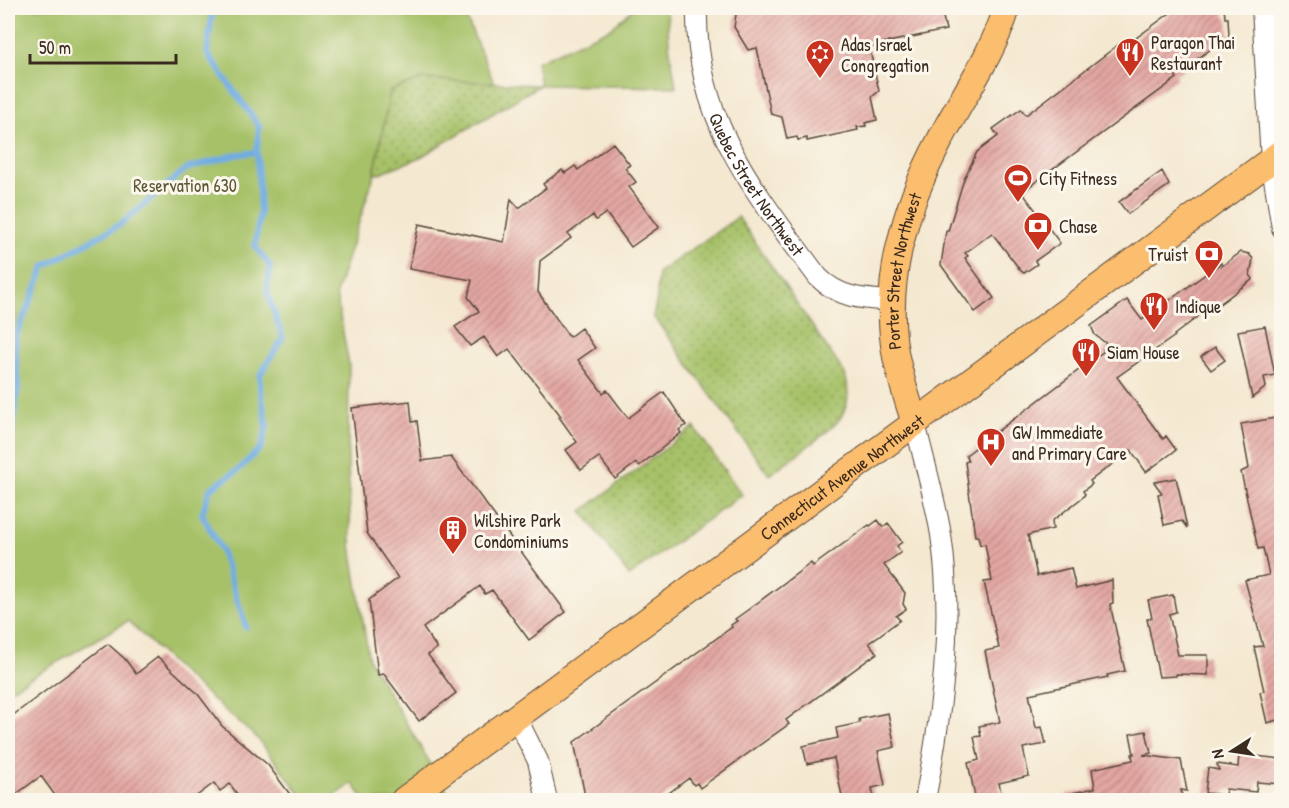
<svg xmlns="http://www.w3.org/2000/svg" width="1289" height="808" font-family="'Patrick Hand',sans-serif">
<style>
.grass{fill:url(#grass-dots);stroke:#707642;stroke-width:1.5}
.park{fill:#a6c167;stroke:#707642;stroke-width:1.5}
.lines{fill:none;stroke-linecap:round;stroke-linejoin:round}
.stream{stroke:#70ace2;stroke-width:6}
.building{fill:url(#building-hatch)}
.minor-casing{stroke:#574639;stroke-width:22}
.major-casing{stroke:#574639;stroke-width:28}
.minor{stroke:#fff;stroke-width:20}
.major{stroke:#fbbd6e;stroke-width:26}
.labels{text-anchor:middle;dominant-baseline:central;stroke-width:6;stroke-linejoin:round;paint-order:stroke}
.poi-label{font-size:18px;fill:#3b2a1e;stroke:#fbf7ec;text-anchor:start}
.street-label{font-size:18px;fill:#3b2a1e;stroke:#fbf7ec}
.park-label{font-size:18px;fill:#5b5734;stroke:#fbf7ec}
</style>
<defs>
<pattern id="grass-dots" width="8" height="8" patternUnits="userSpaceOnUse" patternTransform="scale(1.5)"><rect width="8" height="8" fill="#a6c167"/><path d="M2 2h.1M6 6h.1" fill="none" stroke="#889d54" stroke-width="1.8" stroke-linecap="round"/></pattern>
<pattern id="building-hatch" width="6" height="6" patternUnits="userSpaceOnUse" patternTransform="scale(1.5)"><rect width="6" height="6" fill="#e4a7a3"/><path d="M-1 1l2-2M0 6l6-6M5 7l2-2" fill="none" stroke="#ba8884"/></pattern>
</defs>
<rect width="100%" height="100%" fill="#fbf7ec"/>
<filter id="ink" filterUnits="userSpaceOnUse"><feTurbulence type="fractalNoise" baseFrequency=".0167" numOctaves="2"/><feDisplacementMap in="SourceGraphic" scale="12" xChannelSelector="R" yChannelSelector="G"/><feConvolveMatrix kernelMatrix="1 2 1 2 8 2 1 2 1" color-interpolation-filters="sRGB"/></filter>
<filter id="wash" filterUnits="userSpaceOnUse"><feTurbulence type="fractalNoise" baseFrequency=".008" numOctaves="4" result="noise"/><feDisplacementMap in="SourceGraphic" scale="24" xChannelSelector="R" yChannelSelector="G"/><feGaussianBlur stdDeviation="1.35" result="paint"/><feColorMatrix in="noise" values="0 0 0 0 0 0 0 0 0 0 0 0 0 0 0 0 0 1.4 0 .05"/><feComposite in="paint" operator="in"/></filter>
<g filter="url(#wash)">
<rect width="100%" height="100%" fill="#f4e8d0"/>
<path class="grass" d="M422,79L540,85L419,158L374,175L390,91Z
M738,217L845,374C855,411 839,423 811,444C797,454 783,465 769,475L653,316L657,299L658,273Z
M694,427L742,495L629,576L582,511Z"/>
<path class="park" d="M8,8H482L466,17L494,83L422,79L390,91L374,175L336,294L349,365L348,463L351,545L369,660L452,800H364L353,783L329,800H305L258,739L181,672L128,621L8,691Z
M634,8H667L669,44L676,87L540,85L536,62L611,28Z"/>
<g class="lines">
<path class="stream" d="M213,8L207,53L259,126L257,152L260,212L255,246L270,266L267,292L283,338L260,375V388L267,426L261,448L238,470L210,489L202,514L221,550L246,627
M8,463L18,386L15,338L45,266L121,224L186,169L235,155L257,152"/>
</g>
<g id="blocks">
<path class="building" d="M737,8H941L946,30L879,44L878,48L869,46L879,91L872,97L877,120L865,123L866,126L857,127L858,130L807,141V138L798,140L797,137L787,139L782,117L771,114L757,48L748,50L734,27Z
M1177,8H1224L1225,18H1228L1229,36L1175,75L1177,78L1022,192L1060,243L1035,261L1037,264L1024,273L1021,271L992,233L965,253L968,256L965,258L994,298L975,312L941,265L946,231H948L964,179L977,152L998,136L993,129L1021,109L1026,115L1122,42L1125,46Z
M613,143L630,165L625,168L636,182L629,187L659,227L631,247L606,213L596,220L593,215L568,234L571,238L540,261L538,292L569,337L581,328L595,348L578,360L603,393L607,390L628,418L664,392L686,425L679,430L681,433L657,452L639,466L636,463L615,479L599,457L581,470L566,450L577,442L559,417L561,416L509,349L498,357L484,337L470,346L455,327L479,311L468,297L472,280L409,269L419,224L504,242L511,199L519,208L546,188L543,184L562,170L565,173L575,166L578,170Z
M1162,171L1169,185L1128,214L1119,202Z
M1241,252L1249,254L1253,259L1250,275L1253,279L1214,308L1212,306L1200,315L1174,335L1175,336L1117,377L1163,439L1166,436L1176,450L1146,472L1131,450L1090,481L1092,484L1083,491L1085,494L1083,497L1052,521L1053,529L1028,535L1037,576L1071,568L1076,589L1112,580L1113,603L1110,604L1125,671L1107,675L1108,677L1029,694L1036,728L1042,727L1046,744L1023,748L1029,776L999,783L1003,801H976L968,763L979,760L974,737L981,736L979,726L1000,722L985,651L999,648L984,582L992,581L985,544L980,545L978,536H975L965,462L968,461L966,455L1104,351L1103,349L1108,345L1095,335L1091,326L1127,300L1142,320L1221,263L1222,266Z
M1265,326L1275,375L1264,377L1266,387L1252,398L1238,331Z
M1215,347L1225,360L1211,370L1201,357Z
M410,401L412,422L417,421L422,461L451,457L566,612L529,640L492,590L485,594L480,586L423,628L437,648L428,655L456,693L419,721L384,674L378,675L369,600L398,578L367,533L352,408Z
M1275,418H1281V719L1267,723L1260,692L1264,691L1254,647L1263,646L1245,580L1269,575L1263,548L1258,549L1241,472L1249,468L1241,424Z
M1176,478L1179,490L1187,528L1182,521L1164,525L1158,494L1162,493L1154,482Z
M878,520L883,527L888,523L902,542L897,546L901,552L884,565L905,593L903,604L906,609L896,616L900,620L869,643L877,653L786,720L789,724L700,788L697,783L694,785L689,778L658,801H586L574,742L732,627L731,625L737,621L735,619L749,609L811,563L813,566L869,525L870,526Z
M1173,595L1176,612L1169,614L1178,655H1208V675L1176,674V676L1159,677L1147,619L1152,618L1148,600Z
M108,644L125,659L136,674L158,657L197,693L222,726L268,765L295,801H242L230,784L220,791L214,783L190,801H59L41,776L8,800V719Z
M888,713L895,747L878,751L885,785L872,788L875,801H843L834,758L807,764L803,746L838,738L836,728L860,723L859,719Z
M1146,731L1151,753L1143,755L1181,760L1187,791L1181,790L1182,797L1163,801H1067V794L1095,788L1092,769L1133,760L1132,754H1134L1130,734Z
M1239,754L1281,759V784L1257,782L1256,792L1226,789L1225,795L1205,793L1208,768L1219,770L1217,764L1238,767Z"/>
</g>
</g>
<g filter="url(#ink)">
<use href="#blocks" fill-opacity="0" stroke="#574639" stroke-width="1.5"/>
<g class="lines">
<g class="minor-casing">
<g id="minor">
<path id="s1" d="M697,8C694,119 755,192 818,277C839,298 863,299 892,301"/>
<path d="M1262,8L1271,161L1282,228"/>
<path d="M915,423C924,461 935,498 941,535C954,623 942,714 925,800"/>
<path d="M516,717L538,761L547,800"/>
</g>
</g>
<g class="major-casing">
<g id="major">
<path id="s2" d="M915,423C908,402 901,380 896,357C882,285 905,206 939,142C962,97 992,56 1007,8"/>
<path id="s3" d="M404,800L1282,152"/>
</g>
</g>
<use href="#minor" class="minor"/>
<use href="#major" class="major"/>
</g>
</g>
<defs>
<g id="restaurant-pin" transform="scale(1.5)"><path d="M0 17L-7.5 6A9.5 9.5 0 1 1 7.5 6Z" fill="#c8321e" stroke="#fbf7ec"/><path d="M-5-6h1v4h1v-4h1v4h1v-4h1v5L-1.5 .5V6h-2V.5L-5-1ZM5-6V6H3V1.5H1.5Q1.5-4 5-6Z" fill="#fff"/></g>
<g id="synagogue-pin" transform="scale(1.5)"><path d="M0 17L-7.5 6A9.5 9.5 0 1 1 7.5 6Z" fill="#c8321e" stroke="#fbf7ec"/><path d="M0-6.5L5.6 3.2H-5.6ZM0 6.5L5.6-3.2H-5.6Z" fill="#fff"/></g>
<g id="stadium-pin" transform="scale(1.5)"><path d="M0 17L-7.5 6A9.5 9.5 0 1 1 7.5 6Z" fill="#c8321e" stroke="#fbf7ec"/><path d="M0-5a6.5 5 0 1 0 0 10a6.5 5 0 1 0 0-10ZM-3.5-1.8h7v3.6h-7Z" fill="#fff"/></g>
<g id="bank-pin" transform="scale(1.5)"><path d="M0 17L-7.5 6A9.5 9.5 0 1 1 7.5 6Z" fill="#c8321e" stroke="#fbf7ec"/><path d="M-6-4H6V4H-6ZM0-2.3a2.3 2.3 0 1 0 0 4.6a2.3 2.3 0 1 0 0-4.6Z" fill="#fff"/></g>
<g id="hospital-pin" transform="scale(1.5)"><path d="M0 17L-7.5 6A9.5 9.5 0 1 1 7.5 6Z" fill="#c8321e" stroke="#fbf7ec"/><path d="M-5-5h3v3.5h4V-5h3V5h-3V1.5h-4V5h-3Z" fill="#fff"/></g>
<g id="building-pin" transform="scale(1.5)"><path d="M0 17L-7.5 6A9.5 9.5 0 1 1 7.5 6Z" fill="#c8321e" stroke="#fbf7ec"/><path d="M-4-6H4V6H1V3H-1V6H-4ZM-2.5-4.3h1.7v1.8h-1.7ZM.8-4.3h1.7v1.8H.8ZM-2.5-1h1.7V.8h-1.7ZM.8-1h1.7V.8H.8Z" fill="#fff"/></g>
</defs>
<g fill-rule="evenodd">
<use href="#restaurant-pin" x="1130" y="52"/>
<use href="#synagogue-pin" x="820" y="54"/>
<use href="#stadium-pin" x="1018" y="178"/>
<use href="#bank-pin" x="1038" y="226"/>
<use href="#bank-pin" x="1209" y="254"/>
<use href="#restaurant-pin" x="1154" y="306"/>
<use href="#restaurant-pin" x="1086" y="352"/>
<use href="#hospital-pin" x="991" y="442"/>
<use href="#building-pin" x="453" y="530"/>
</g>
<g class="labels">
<g class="poi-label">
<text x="1151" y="42">Paragon Thai<tspan x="1151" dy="21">Restaurant</tspan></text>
<text x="841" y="44">Adas Israel<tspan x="841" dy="21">Congregation</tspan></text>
<text x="1039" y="178">City Fitness</text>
<text x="1059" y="226">Chase</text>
<text x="1188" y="254" text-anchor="end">Truist</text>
<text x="1175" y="306">Indique</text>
<text x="1107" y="352">Siam House</text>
<text x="1012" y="432">GW Immediate<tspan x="1012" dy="21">and Primary Care</tspan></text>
<text x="474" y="520">Wilshire Park<tspan x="474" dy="21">Condominiums</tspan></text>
</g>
<g class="street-label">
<text stroke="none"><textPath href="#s1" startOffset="190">Quebec Street Northwest</textPath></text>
<text stroke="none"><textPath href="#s2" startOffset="156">Porter Street Northwest</textPath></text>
<text stroke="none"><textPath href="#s3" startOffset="544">Connecticut Avenue Northwest</textPath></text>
</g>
<g class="park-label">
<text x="185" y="185">Reservation 630</text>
</g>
</g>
<rect width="1289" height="808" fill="none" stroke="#fbf7ec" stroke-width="30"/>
<g transform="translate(1232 751) rotate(258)" stroke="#fbf7ec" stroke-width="4.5" paint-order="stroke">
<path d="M0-4.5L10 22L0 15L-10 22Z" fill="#3b2a1e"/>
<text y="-9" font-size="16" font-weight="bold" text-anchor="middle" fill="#3b2a1e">N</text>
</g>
<path d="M30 54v9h146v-9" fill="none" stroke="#3b2a1e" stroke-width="3"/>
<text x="39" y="54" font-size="18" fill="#3b2a1e" stroke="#fbf7ec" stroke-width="4.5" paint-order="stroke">50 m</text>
</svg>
